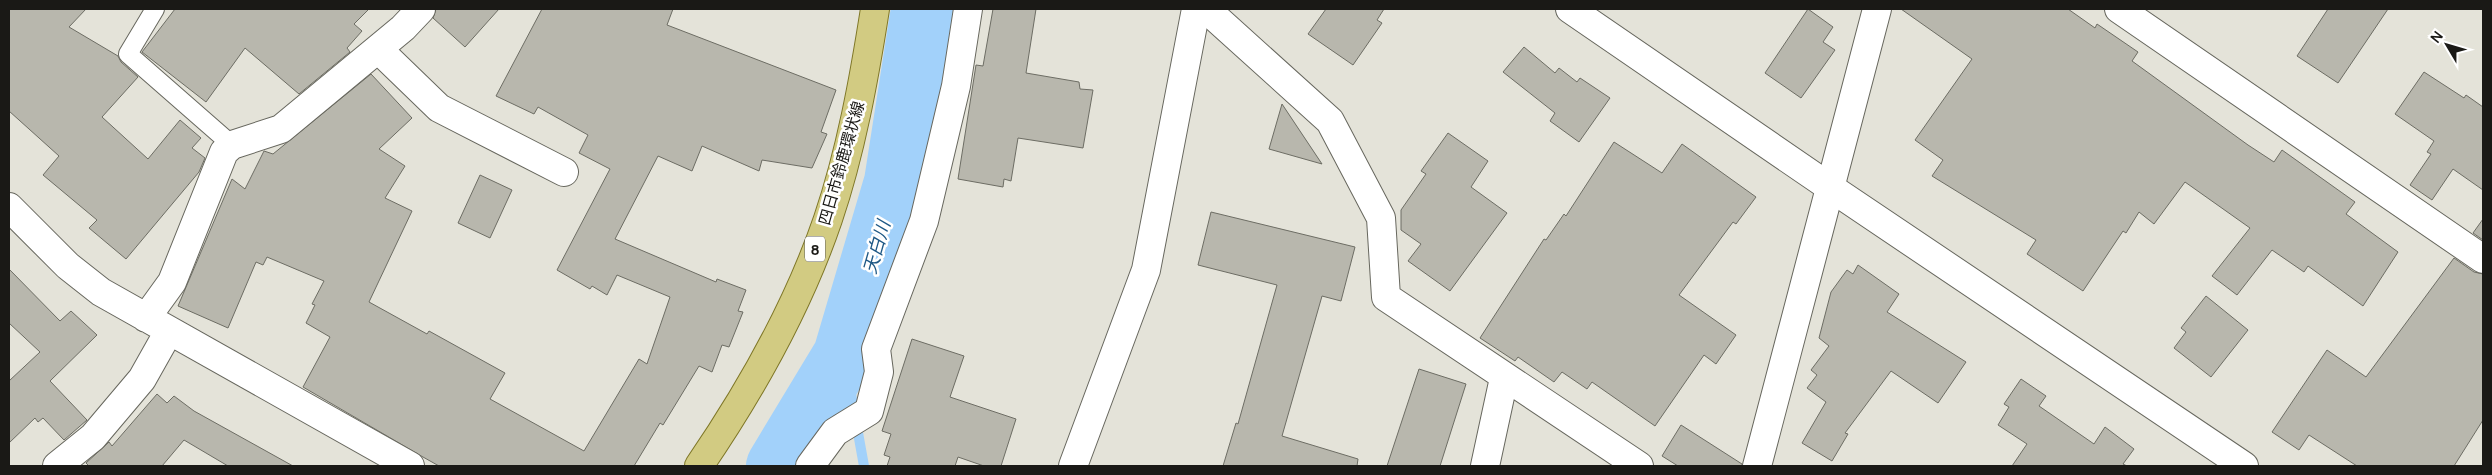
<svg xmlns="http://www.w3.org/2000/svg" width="2492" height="475" font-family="Manrope,'Noto Sans JP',sans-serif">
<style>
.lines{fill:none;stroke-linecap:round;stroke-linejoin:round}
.stream{stroke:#a2d1fa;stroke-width:10}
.river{stroke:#a2d1fa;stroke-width:62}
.building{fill:#b8b7ad;stroke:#6d6d64}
.service-casing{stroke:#67675e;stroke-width:20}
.minor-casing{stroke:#67675e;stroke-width:30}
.tertiary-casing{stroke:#67675e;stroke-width:30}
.primary-casing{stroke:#7e7626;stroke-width:30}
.service{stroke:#fff;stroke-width:18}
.minor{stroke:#fff;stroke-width:28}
.tertiary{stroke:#fff;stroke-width:28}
.primary{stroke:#d2cb82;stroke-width:28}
.labels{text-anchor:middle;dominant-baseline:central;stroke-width:5;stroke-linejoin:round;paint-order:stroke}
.shield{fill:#fff;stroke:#5f5e5c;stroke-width:1}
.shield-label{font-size:15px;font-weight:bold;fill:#1a1916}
.street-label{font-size:16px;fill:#1a1916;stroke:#fff}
.water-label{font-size:18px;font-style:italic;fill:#1f5986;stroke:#fff}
</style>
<rect width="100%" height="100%" fill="#e4e3d9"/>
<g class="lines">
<path class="stream" d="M844,355L864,466"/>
<path class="river" d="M777,466L844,355L895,182L922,9"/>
</g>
<path class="building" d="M9,9H86L69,27L118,56L121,62L138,77L102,117L148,159L180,120L201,138L192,148L205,158L199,172L126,259L89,228L97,220L43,175L59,156L9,111Z
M175,9H369L354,24L362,31L347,48L350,52L299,94L245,48L206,102L142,52Z
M436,9H499L465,47L433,18Z
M542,9H673L667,25L836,90L821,132L827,134L812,168L762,160L759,171L702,146L692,171L658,156L615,239L716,282L717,279L746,290L738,311L743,312L729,347L722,345L712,372L699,366L663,425L660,423L634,466H439L423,457L303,387L330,337L306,323L315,305L312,304L324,281L267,257L263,265L256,262L228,328L178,306L232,179L245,189L264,151L273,154L371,74L412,118L379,149L405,166L385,198L412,211L369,302L427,334L429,331L505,373L490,399L584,451L639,359L647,364L670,297L617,275L607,295L592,286L590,289L557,270L610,169L579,153L588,135L538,107L534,114L496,96Z
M993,9H1036L1026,73L1079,82L1080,89L1093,90L1083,148L1018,138L1011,181L1004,179L1003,187L958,179L976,65L983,66Z
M1326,9H1384L1377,20L1382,23L1353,65L1308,34Z
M1808,9L1833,27L1823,42L1835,50L1801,98L1765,73Z
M1901,9H2068L2095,28L2097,24L2138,52L2132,61L2248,145L2274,162L2282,150L2355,202L2346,214L2398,252L2363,306L2308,266L2304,272L2272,250L2237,295L2212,276L2250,228L2185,182L2154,224L2139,212L2126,233L2123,231L2083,291L2027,254L2036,240L1932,176L1943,160L1915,140L1972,59Z
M2328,9H2388L2338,83L2297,56Z
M1524,47L1555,73L1559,68L1577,82L1580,78L1610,98L1579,142L1550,121L1555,113L1503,72Z
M2424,72L2464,98L2466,95L2483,107V190L2453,169L2432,200L2410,185L2431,154L2427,152L2434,141L2395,114Z
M1282,104L1322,164L1269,149Z
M1448,133L1488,161L1471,187L1507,213L1450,291L1408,261L1421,244L1401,230V210L1426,174L1421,171Z
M1614,142L1662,173L1682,144L1756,197L1736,224L1733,222L1679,295L1736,335L1716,364L1704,355L1655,426L1592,382L1587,389L1562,372L1554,382L1518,357L1515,361L1480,338L1544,239L1546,240L1564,214L1566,216Z
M480,175L512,190L490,238L458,223Z
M1211,212L1355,247L1341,301L1322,296L1282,436L1358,459L1357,466H1223L1236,423L1238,424L1277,285L1198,265Z
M2483,219V240L2473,233Z
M2454,258L2474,272L2483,274V420L2454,466H2357L2309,435L2299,450L2272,432L2327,350L2366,377Z
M1858,265L1899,294L1887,312L1966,362L1938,403L1891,371L1845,433L1848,434L1832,461L1802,443L1826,402L1807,388L1817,375L1811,370L1829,346L1819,338L1831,292L1847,270L1853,274Z
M9,269L60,321L71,311L97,335L50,381L87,420L64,440L43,418L38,422L35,418L9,443V381L40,352L9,323Z
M2206,296L2248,330L2211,377L2174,348L2186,332L2181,328Z
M912,339L964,356L950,397L1016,419L1001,466H984L958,457L955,466H887L890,457L884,455L891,434L882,431Z
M1419,369L1466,384L1440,466H1387Z
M2021,379L2046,396L2039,406L2094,444L2105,427L2134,449L2123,464L2127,466H2012L2027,444L1998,425L2009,407L2004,404Z
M157,394L167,403L174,396L194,411L293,466H228L184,440L162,466H89L86,463L109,442L112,446Z
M1681,425L1742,464V466H1678L1662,456Z"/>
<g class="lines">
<g class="service-casing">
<path id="service" d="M155,9L128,54L232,145"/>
</g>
<g class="minor-casing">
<path id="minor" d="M1206,9L1330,121L1381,218L1386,297L1639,466
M2119,9L2483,259
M378,49L439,108L564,172
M9,207L68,266L101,292L410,466
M146,318L172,282L224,152L232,145L281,129L403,28L421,9
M57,466L93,437L142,379L169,331
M810,466L835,432L869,411L879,372L876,349L924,221L956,86L968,9
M1485,466L1504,378
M1757,466L1877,9"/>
</g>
<g class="tertiary-casing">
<path id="tertiary" d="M1570,9L1831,188L2244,466
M1073,466L1146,270L1196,9"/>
</g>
<g class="primary-casing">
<path id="primary" d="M699,466C751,390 798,307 828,219C851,151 864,79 875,9"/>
</g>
<use href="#service" class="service"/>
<use href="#minor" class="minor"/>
<use href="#tertiary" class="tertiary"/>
<use href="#primary" class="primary"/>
</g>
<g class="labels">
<rect class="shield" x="805" y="236.5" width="20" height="25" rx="4"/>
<g class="shield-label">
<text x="815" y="249">8</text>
</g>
<g class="street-label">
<text transform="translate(841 163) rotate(-74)">四日市鈴鹿環状線</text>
</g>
<g class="water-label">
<text transform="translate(876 247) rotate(-74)">天白川</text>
</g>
</g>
<rect width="2492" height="475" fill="none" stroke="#1a1916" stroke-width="20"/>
<g transform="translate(2447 45) rotate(308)" stroke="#ffffff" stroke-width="4" paint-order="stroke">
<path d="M0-4L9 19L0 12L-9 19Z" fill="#1a1916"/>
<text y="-8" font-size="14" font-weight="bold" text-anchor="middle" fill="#1a1916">N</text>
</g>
</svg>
